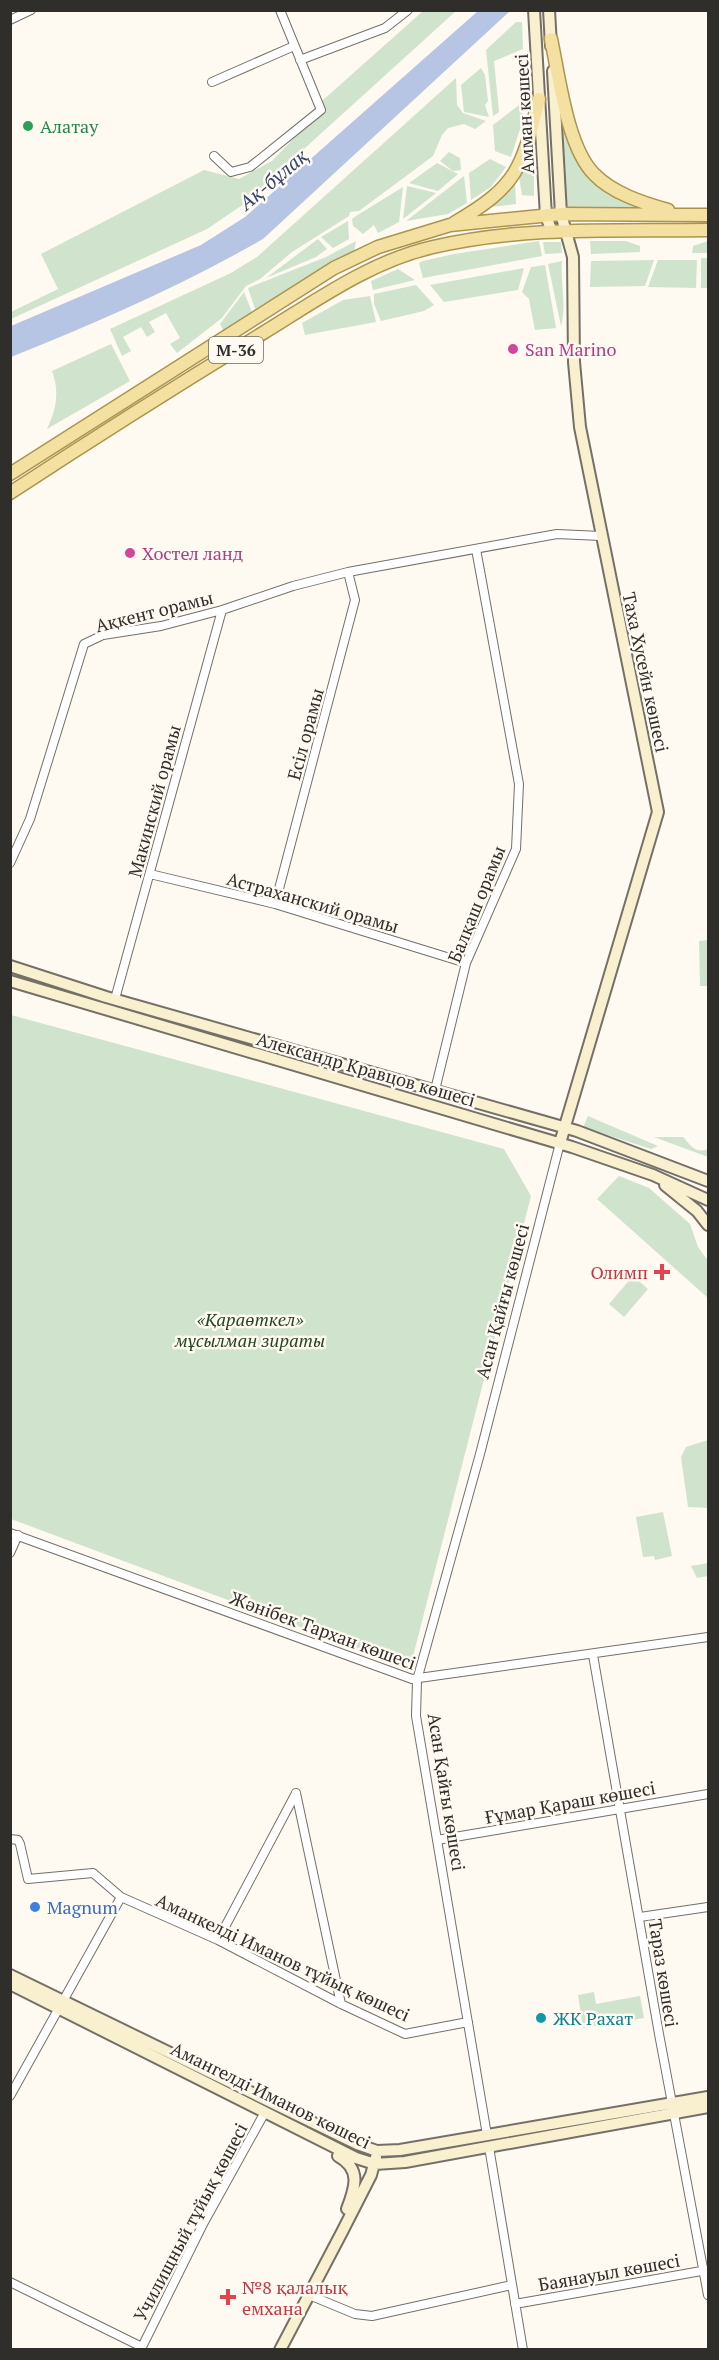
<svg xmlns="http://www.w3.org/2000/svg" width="719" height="2360" font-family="'PT Serif',serif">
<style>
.green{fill:#d0e3cd}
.water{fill:#b5c5e3}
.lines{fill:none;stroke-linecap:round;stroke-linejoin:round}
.street-casing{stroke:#747068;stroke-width:10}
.secondary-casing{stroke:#747068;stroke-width:14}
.primary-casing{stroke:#aa954f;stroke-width:15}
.street{stroke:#fff;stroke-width:8}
.secondary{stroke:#f9f0d0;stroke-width:10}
.primary{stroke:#f4e1a1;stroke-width:12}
.leisure-dot{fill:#2e9e5b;stroke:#fef9f1;stroke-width:2}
.hotel-dot{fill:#d1479c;stroke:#fef9f1;stroke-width:2}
.health-dot{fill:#e0444e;stroke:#fef9f1;stroke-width:2}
.shop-dot{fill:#3f7fe0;stroke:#fef9f1;stroke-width:2}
.culture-dot{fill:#0f9aa8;stroke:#fef9f1;stroke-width:2}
.labels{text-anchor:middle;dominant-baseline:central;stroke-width:5;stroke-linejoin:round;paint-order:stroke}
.shield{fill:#fef9f1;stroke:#6e6b66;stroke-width:1.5}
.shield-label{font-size:16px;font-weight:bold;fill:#302e2b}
.street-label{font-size:18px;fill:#302e2b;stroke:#fef9f1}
.leisure-label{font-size:18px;fill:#27864d;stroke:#fef9f1;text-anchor:start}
.hotel-label{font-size:18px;fill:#b23c85;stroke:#fef9f1;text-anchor:start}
.health-label{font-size:18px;fill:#be3a42;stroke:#fef9f1;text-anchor:end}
.park-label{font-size:18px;font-style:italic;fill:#23451e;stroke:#fef9f1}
.shop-label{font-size:18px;fill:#366cbe;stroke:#fef9f1;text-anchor:start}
.culture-label{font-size:18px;fill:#0d838f;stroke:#fef9f1;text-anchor:start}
.water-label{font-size:20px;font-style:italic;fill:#314570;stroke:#fef9f1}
</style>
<rect width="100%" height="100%" fill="#fef9f1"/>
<path class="green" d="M423,11H456L241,206L207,229L11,319V312L58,289L41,254L204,170L239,179L272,161L324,107L322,101Z
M516,22H522L523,49L494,61L499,112L493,116L486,50Z
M481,68L485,75L488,101L485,105L489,117L464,112L461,85Z
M456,78L457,105L463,113L486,121L475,129L464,124L448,128L442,135L433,156L359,211L350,212L349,216L292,252L260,279L246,286L222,318L177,353L170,344L180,338L166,313L149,322L155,332L147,337L141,327L123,337L131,351L122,356L110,329L231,273L257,257Z
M523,102L522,123L511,157L495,151L493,125Z
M563,129C581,172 598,193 642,209H566Z
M534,147V196L522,195L519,177Z
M449,152L460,158L461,170L453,171L440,161Z
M490,159L506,167L491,187L471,200L469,173Z
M437,163L458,174L438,191L409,183Z
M464,176L467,203L448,214L406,221Z
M515,183L516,204L490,207Z
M407,186L436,193L403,219Z
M403,187L399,222L378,233L374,225L363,234L353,226L352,219L356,216Z
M348,221L349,239L333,248L321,237Z
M318,239L327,249L316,257L266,278Z
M356,241L354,252L255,309L248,288L326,257Z
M539,241L542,256L423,278L419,263L423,261L454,254Z
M590,241H626L640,246V252L591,254Z
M708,241V253H692L693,246Z
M543,242H561L562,253L545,254Z
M701,258H708V288H701Z
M654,260L645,286L590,287L591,261Z
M658,260H697L696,288L648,287Z
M562,261C560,283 567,304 561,326L548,264Z
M545,265L556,328L535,330L529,299L522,292L531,267Z
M524,268L518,290L444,302L430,285Z
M398,269L415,280L373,290L371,281Z
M416,285L434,305L424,311L381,321L374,304V294Z
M244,292L252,312L224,332L220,324Z
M370,296L376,322L305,335L302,323L343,300Z
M111,344L130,381L47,429C56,410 60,392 52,371Z
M708,940V986H700L699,941Z
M11,1015L504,1149L531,1196L410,1668L11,1519Z
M588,1116L658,1146L651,1149L583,1127Z
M654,1137H683C691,1146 696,1154 708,1149V1157Z
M619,1176L649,1188L690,1224L698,1247L708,1261V1298L597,1199Z
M633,1276L648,1289L624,1317L609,1304Z
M708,1440V1508L688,1507L681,1457L686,1447Z
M663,1512L672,1556L655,1560L654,1556L643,1557L636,1517Z
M708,1563V1576L697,1578L691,1566Z
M594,1992L596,2004L640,1996L644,2018L583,2028L578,1995Z"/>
<path class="water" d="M478,11H510L263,239C183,285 96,323 11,357V326L201,245L245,217Z"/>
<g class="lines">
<g class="street-casing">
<path id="street" d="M10,20L31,10
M300,60L385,28L408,10
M212,82L294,46
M214,156L231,172L250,167L321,110L280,10
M10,863L30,819L84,644L103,635L161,626L222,610L293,586L348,572L557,534L601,536
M150,874L275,904L466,963
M275,904L355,600L348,572
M115,999L222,610
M435,1090L466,963L516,849L519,784L476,549
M10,1533L412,1679L708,1637
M10,1553L18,1535
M593,1655L659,2034L708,2295
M296,1793L341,2004
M10,1839L18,1840L20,1844L28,1879L93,1873L121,1897L218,1940L341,2004L405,2034L468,2022
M437,1840L708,1794
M640,1917L708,1907
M218,1940L296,1793
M63,2001L121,1897
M10,2096L59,2008
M487,2135L416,1716L417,1680L480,1454L560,1143
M489,2147L523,2350
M10,2282L142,2347L203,2224L265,2112
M309,2295L355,2314L372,2316L512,2285
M515,2304L707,2270"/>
</g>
<g class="secondary-casing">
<path id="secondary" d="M534,10L546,216L552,232
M549,10L551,46
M553,71L561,214L573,257L574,362L580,427L658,812L560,1143
M10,966L106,997L577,1131L708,1181
M10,981L572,1147L653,1175L708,1200
M665,1185L697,1211L708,1225
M10,1975L357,2144L377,2151L400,2150L708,2097
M10,1984L356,2158L375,2164L405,2162L708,2107
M338,2156C362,2169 355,2188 347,2209
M280,2350L342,2232L371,2175L376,2157"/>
</g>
<g class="primary-casing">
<path id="primary" d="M551,39C559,76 567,147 594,174C612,193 643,203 668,210
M454,223C518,186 522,168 539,99
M10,474L334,268L378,247L450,225L561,214L708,215
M10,493C94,438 178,385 263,333C317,300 371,261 433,247C522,226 617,231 708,230"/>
</g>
<use href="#street" class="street"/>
<use href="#secondary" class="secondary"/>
<use href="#primary" class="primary"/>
</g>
<circle class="leisure-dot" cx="28" cy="126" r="6"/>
<g class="hotel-dot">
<circle cx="513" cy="349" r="6"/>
<circle cx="130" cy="553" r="6"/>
</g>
<g class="health-dot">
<path d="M659 1263h6v6h6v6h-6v6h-6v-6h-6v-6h6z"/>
<path d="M225 2288h6v6h6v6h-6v6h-6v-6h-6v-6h6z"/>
</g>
<circle class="shop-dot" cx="35" cy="1907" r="6"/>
<circle class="culture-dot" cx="541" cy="2018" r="6"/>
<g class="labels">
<rect class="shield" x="209" y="337" width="54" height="26" rx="4.5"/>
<g class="shield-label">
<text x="236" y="350">M-36</text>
</g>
<g class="street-label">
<text transform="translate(524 114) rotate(-93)">Амман көшесі</text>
<text transform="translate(154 611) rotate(-14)">Ақкент орамы</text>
<text transform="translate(646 672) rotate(78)">Таха Хусейн көшесі</text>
<text transform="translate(305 734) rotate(-75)">Есіл орамы</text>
<text transform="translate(154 801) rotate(-75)">Макинский орамы</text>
<text transform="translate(313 902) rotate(16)">Астраханский орамы</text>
<text transform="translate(476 904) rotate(-68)">Балқаш орамы</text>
<text transform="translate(366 1069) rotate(16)">Александр Кравцов көшесі</text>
<text transform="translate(502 1301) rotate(-75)">Асан Қайғы көшесі</text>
<text transform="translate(323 1630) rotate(20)">Жәнібек Тархан көшесі</text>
<text transform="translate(447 1792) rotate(81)">Асан Қайғы көшесі</text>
<text transform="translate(570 1802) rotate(-10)">Ғұмар Қараш көшесі</text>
<text transform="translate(283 1957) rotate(25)">Аманкелді Иманов тұйық көшесі</text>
<text transform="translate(664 1973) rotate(81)">Тараз көшесі</text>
<text transform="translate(271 2095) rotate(26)">Амангелді Иманов көшесі</text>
<text transform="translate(190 2222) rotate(-62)">Училищный тұйық көшесі</text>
<text transform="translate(609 2272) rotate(-10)">Баянауыл көшесі</text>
</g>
<g class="leisure-label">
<text x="40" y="126">Алатау</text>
</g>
<g class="hotel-label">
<text x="525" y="349">San Marino</text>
<text x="142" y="553">Хостел ланд</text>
</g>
<g class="health-label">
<text x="648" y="1272">Олимп</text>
<text x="242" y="2287" text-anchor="start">№8 қалалық<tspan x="242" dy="21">емхана</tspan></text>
</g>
<g class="park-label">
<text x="250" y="1319">«Қараөткел»<tspan x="250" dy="21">мұсылман зираты</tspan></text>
</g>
<g class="shop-label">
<text x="47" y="1907">Magnum</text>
</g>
<g class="culture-label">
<text x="553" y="2018">ЖК Рахат</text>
</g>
<g class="water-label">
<text transform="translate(273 179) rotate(-40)">Ақ-бұлақ</text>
</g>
</g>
<rect width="719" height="2360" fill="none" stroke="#302e2b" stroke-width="24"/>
</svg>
